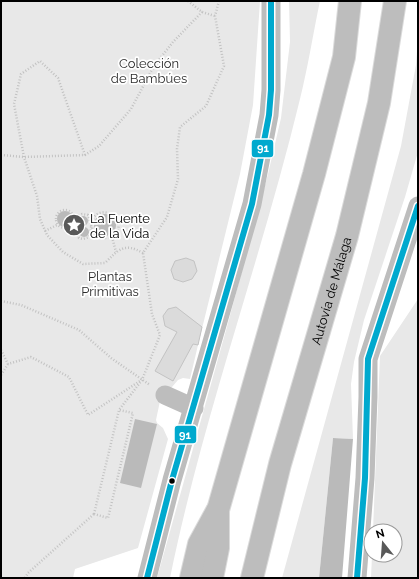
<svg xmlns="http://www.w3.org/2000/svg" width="419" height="579" font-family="Raleway,sans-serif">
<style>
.green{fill:#e8e8e8}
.water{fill:#bababa}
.building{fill:#dbdbdb;stroke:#c3c3c3}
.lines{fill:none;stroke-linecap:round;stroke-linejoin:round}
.highway-casing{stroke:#dbdbdb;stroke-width:24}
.path{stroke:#c2c2c2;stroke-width:2.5;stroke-dasharray:1 2;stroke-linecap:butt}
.minor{stroke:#bdbdbd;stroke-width:19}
.highway{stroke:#bdbdbd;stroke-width:22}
.bus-1-casing{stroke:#fff;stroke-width:9}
.bus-1{stroke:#00a9ce;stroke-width:6}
.bus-dot{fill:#000;stroke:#fff;stroke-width:1.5}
.labels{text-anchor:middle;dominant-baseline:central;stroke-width:3.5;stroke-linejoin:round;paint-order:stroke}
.park-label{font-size:13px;fill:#2c2c2c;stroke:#fff}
.poi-label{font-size:13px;fill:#000;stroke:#fff;text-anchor:start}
.street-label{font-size:13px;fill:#000;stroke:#fff}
.line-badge{stroke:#fff;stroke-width:1.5}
.badge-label{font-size:11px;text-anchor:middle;font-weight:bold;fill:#fff}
</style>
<rect width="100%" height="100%" fill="#fff"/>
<path class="green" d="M1,1H260L253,105L240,174L198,345L190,379L183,378L178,380L160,401L156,420L157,423L163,428L168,439L138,548L75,569L73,578H1Z
M289,1H320C313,34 308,67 300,99C261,260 203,416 170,578H157L228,323L268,174L281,118L290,42Z
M418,37V152L405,197L364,320L354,362L351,384L353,439L333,438L319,578H282L401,146L416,65Z
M418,299V578H371L372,555H395V531H373L380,356Z"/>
<path class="water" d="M57 219a8 8 0 1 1 16 0a8 8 0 1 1-16 0Z
M94 225a11 11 0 1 1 22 0a11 11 0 1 1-22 0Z
M78 221a5 5 0 1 1 10 0a5 5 0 1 1-10 0Z
M79 232a5 5 0 1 1 10 0a5 5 0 1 1-10 0Z
M135,419L157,424L141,488L120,483Z
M333,438L353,439L342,578H319Z"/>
<path class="building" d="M186,258L194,261L197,271L192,279L183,282L174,279L171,270L175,261Z
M176,307L202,327L198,345L193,344L173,381L155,371L177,332L165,326L163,316L168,309Z"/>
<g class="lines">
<g class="highway-casing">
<g id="highway">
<path d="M191,578L199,544L217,511"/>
<path d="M212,578L218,548V510L314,174L344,57L350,1"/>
<path id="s1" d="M252,578L280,464L347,236L379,103L395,1"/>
</g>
</g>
<path class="path" d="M188,1L202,12L215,16
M1,155L24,157L85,155L99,146L131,109L154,66L173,42L202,12
M85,155L58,78L40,61L21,74L14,104L24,157L37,196L40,219L47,235L63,252L83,264L105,263C118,250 124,242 143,253
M56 219a9 9 0 1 1 18 0a9 9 0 1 1-18 0Z
M91,225C94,234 99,241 109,237C112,236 115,234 117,232C125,217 101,204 93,219C90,225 92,231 89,237L83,239L79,238C75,231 73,223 78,216L82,214L88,215L91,225
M45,231L57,225
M112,237L116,252
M1,301L21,305L79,330L111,358L150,385
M1,350L8,364L31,357L69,377L88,415L140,381
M1,375L8,364
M94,514L119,410L142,380L160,335L152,314L143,253L167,217L178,179L177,149L180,127L206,106L224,66L215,16L219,1
M94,514L108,518L133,413L119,410
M25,578L28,573L94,514"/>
<path class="minor" d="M165,395L194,408
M147,578L172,480L252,204L269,115L271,90V1
M357,578L365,478L368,397V359L418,206"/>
<use href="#highway" class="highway"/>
<g class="bus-1-casing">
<path id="bus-1" d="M147,578L172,480L252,204L269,115L271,90V1
M357,578L365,478L368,359L418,206"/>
</g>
<use href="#bus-1" class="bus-1"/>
</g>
<defs>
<g id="sight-disc" transform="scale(1.15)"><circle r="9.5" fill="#595959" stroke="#fff"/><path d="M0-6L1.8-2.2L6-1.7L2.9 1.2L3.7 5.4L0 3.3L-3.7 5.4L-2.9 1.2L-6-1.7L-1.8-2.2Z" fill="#fff"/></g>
</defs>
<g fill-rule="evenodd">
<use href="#sight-disc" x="74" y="225"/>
</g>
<circle class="bus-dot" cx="172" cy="481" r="3.5"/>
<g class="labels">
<g class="park-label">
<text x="149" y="63">Colección<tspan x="149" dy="15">de Bambúes</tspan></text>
<text x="110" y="276">Plantas<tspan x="110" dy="15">Primitivas</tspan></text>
</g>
<g class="poi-label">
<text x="90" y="218">La Fuente<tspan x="90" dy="15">de la Vida</tspan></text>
</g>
<g class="street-label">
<text stroke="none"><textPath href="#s1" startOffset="298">Autovía de Málaga</textPath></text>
</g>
</g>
<g class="line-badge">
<rect x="251" y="139" width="23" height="19" rx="4" fill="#00a9ce"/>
<rect x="174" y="425" width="23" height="19" rx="4" fill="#00a9ce"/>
</g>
<g class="badge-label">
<text x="263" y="152">91</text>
<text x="185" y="439">91</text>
</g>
<rect width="419" height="579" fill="none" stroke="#000000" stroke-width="4"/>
<g transform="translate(383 543) rotate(343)"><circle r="19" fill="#ffffff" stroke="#999999"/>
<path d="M0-3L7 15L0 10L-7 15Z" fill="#595959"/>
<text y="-6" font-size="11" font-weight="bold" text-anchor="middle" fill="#000000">N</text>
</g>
</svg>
